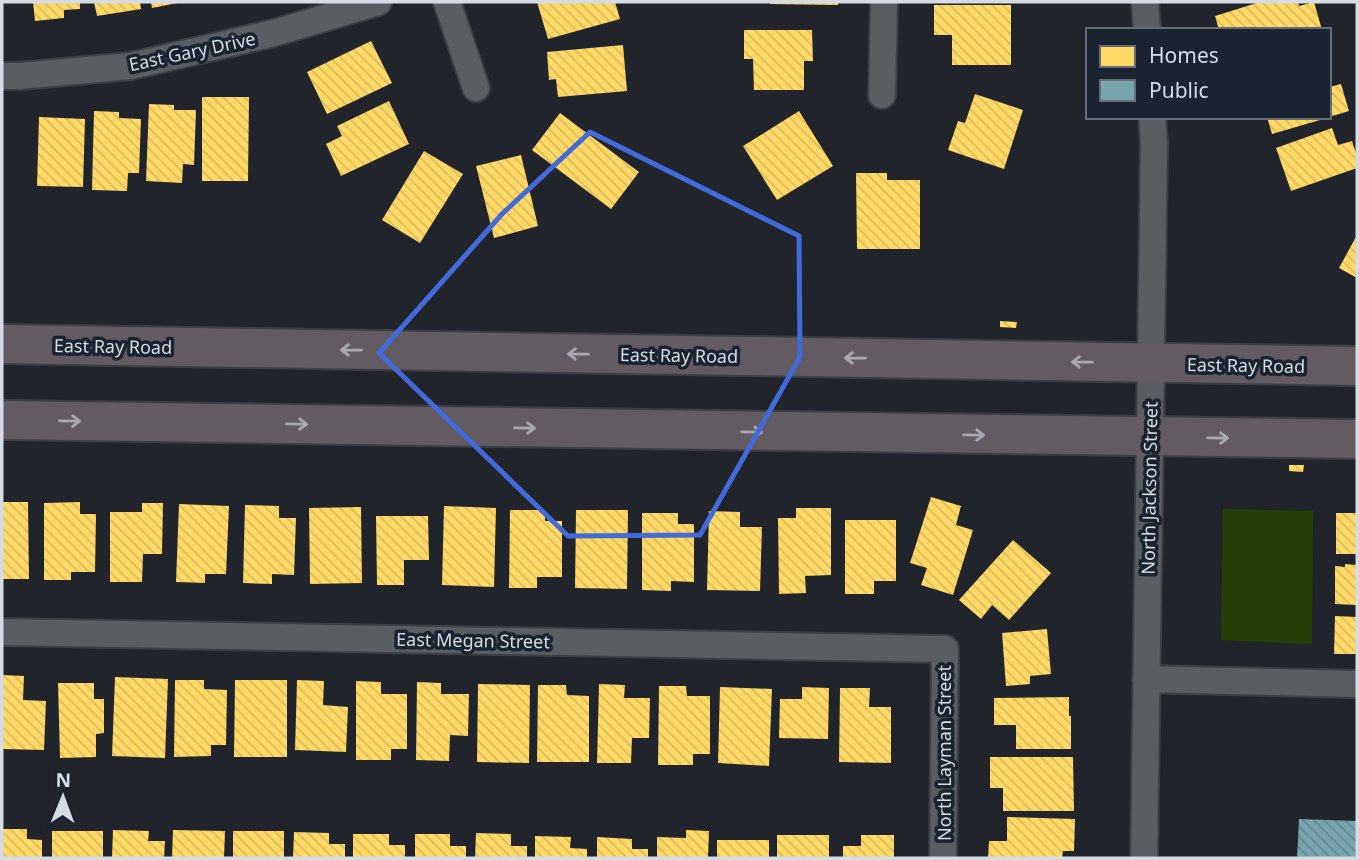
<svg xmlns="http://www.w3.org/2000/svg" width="1359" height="860" font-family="'Noto Sans',sans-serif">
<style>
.green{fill:#253f06}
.homes{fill:url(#homes-back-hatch)}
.public{fill:url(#public-back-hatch)}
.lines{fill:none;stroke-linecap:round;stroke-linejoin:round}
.minor-casing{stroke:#3c3f45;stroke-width:30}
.primary-casing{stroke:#3c3f45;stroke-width:42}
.minor{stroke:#5a5d62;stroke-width:26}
.primary{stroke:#625c62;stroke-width:38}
.oneway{stroke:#a8a8b0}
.marked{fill:none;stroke:#426ada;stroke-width:5;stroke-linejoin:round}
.labels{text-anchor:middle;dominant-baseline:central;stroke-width:7;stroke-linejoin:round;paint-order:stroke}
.street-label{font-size:18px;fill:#d6dbe4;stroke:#1c2330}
</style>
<defs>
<pattern id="homes-back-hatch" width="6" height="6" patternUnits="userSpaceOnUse" patternTransform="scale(1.75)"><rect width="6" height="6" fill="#ffd966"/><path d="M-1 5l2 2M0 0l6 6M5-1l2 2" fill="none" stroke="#d9bb5f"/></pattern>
<pattern id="public-back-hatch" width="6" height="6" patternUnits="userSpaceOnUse" patternTransform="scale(1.75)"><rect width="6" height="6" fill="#76a5af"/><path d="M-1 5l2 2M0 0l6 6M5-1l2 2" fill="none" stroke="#66878f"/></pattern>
</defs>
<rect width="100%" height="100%" fill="#21242b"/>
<path class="green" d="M1223,509L1313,511L1312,644L1221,640Z"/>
<path class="homes" d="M33,2H80V9L64,10V18L35,21Z
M94,2H140L141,9L97,16Z
M151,2H177V3L152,8Z
M537,2H615L620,19L548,39Z
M770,2H838V5L770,4Z
M1260,2H1298L1299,6L1314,2L1322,30H1219L1215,16Z
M934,5H1011V65H952V35H934Z
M744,30H812L813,61H804V90H754L753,59H744Z
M371,41L392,83L327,114L307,72Z
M623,45L627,91L558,97L556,79L549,80L547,52Z
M1341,84L1349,111L1329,117V87Z
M975,94L1023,110L1004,169L948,150L958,121L965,123Z
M202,97H249L248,181H202Z
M389,101L409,144L341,176L326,144L342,136L337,126Z
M149,104L174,105V110H196L194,165L183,164L182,183L146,181Z
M94,111L119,112V118L141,119L139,173H128L127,191L92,190Z
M799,111L833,166L777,200L743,146Z
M560,113L639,172L611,209L532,150Z
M39,117L85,119L83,187L37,186Z
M1267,117H1327V118L1272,134Z
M1332,128L1338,145L1352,141L1357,156V168L1291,191L1276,148Z
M424,151L463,174L420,243L382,220Z
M521,155L538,226L494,238L476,166Z
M856,173H887V180H920V249H857Z
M1357,235V278L1339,268Z
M1000,321L1017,322L1016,328L1000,327Z
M1289,465H1304L1303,472L1289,471Z
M931,497L961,506L956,525L973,530L953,595L921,585L927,568L910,563Z
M2,502H28L29,579H2Z
M80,502V514H96L95,572H71V580H44V503Z
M142,503H163L162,554H143L142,582H110V512H142Z
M179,504L229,506L226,574H205V583L176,582Z
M245,505L279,506V518H296L294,575L272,574V584L243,583Z
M444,506L496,508L494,587L442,585Z
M361,507L362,583L310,584L309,508Z
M796,508H831V575L805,576L806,593L779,594L778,518H796Z
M510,510H545V521H562V577H537V588H509Z
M576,510H628L627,589L575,588Z
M709,511L740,512V527H762L760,591L707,590Z
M642,513H678V524H694V582L671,581V591L642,590Z
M1336,513H1357V554H1336Z
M376,516H428L429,560H404V585H377Z
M845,520H896V581H874V594H845Z
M1013,540L1051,573L1009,620L992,605L981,619L959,600Z
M1345,564L1357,565V605L1335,604V566L1345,567Z
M1335,616L1357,617V654H1334Z
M1047,629L1051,674L1030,676V684L1006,686L1002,633Z
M2,675L24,676L23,700L46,701L44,750L2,749Z
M115,677L168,679L165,758L112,756Z
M175,680H204V689L227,690L226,745H211V756L174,757Z
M235,680H287V757H234Z
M297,680L324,681L323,705L348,707L346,752L295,750Z
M356,681L381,682V694H407V749H391V760H356Z
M417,682L441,683V694H469L468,736L450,735L449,761L416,760Z
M58,683H94V699H104V733L96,734V757L60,758Z
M478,684L530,685L529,763L477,762Z
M599,684L625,685L624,698H650L649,738H632L631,763H597Z
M538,685H566L567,695L589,696V762H537Z
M659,686H686L687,696H710V754H693V765H658Z
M720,687L772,689L769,766L718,763Z
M802,687L829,688L828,739L779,738L780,699H802Z
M840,688H870L869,707H891V763L839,762Z
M1069,697V716H1071V749H1016V725H994V698Z
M990,757H1073L1074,811H1003V788H990Z
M1007,817L1075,819L1074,851H1063L1062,858H988L989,841H1007Z
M2,829H27V839L42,840V858H2Z
M113,830L149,831L148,841H165L164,858H112Z
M173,830L225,831L224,858H172Z
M686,830L709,831L708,858H657V837L686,838Z
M52,831H103V858H52Z
M233,831H284V858H233Z
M294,832L329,833V844H345V858H293Z
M476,833L511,834V846H527V858H475Z
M353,834H389V845H405V858H353Z
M415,834H450V846H466V858H415Z
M777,835H829V858H777Z
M861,835H894V858H843V846H861Z
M535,836L571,837L570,848L587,849V858H535Z
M597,837L632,839V849H648V858H597Z
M717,840H769V858H717Z"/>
<path class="public" d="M1299,819L1357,821V858H1297Z"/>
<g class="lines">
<g class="minor-casing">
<path id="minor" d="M447,2L476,88
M1145,2L1147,30
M2,76H20L131,66L274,33L378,2
M882,95L884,2
M2,632L945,649L943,858
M1146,679L1357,684
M1144,858L1154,143L1152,117"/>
</g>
<g class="primary-casing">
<path id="primary" d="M2,344L1357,366
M2,420L1357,439"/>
</g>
<use href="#minor" class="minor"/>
<use href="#primary" class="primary"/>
</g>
<defs><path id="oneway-shaft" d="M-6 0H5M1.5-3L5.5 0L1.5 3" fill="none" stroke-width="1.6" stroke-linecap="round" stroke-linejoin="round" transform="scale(1.75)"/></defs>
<g class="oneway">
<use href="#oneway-shaft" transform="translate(351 350) rotate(-179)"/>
<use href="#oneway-shaft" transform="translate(578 354) rotate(-179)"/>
<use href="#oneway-shaft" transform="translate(855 358) rotate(-179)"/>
<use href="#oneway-shaft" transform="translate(1082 362) rotate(-179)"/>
<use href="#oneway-shaft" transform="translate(70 421) rotate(1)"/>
<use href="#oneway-shaft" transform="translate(297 424) rotate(1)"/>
<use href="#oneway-shaft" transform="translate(525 428) rotate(1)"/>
<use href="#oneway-shaft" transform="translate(752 432) rotate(1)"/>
<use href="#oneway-shaft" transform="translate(974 435) rotate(1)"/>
<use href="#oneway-shaft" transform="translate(1218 438) rotate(1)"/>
</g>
<path class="marked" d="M590,132L799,236L800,357L700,535L568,536L379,353L502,214Z"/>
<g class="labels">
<g class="street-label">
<text transform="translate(192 51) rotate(-12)">East Gary Drive</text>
<text transform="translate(113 346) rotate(1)">East Ray Road</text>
<text transform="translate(679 355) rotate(1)">East Ray Road</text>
<text transform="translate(1246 365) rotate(1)">East Ray Road</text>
<text transform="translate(1149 488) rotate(-89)">North Jackson Street</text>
<text transform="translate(473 640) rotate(1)">East Megan Street</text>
<text transform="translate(944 753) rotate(-90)">North Layman Street</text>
</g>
</g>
<rect width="1359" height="860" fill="none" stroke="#d6dbe4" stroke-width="7"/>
<rect x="1086" y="28" width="245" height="91" fill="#1c2330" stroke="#666d78" stroke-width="2"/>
<rect x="1100" y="46" width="35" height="21" fill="#ffd966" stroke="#666d78" stroke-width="2"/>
<text x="1149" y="63" font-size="21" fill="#d6dbe4">Homes</text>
<rect x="1100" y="80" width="35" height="21" fill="#76a5af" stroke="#666d78" stroke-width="2"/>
<text x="1149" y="98" font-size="21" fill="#d6dbe4">Public</text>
<g transform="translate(63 797) rotate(1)" stroke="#1c2330" stroke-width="5" paint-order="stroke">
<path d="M0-5L12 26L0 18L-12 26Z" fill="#d6dbe4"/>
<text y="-10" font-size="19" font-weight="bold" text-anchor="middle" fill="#d6dbe4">N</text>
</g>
</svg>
